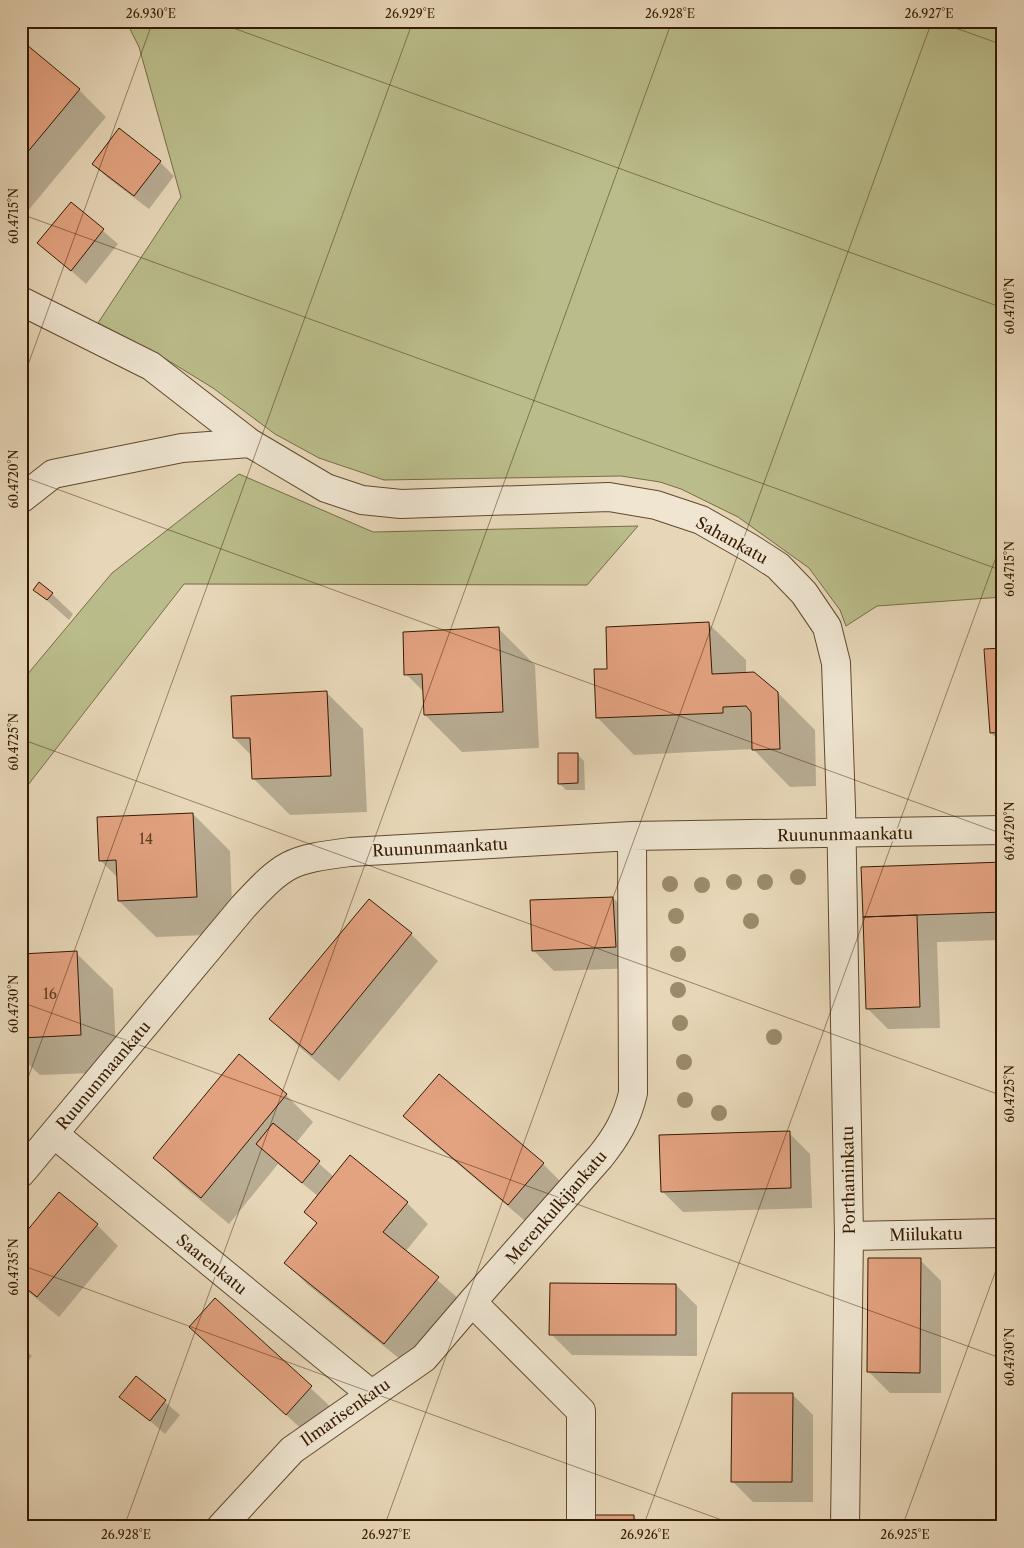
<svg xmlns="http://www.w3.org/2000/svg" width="1024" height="1548" font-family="'Libre Caslon Text',serif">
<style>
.green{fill:#babd8b;stroke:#786c46}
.shadow{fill:#0003}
.building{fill:#e3a280;stroke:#361a01}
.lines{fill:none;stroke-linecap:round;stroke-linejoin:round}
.minor-casing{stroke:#62492f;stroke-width:30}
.minor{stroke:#efe5d1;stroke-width:28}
.tree{fill:#9c8a6a}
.ticks{fill:none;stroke:#361a01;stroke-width:1;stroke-opacity:0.45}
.labels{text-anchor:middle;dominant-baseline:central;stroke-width:4;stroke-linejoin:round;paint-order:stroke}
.number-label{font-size:14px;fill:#613c21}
.street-label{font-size:16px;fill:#361a01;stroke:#efe5d1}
.neatline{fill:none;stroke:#361a01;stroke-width:2}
.ticks-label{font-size:12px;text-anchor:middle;fill:#361a01}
</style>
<rect width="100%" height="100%" fill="#e7d7b8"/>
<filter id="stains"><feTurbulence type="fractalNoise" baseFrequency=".004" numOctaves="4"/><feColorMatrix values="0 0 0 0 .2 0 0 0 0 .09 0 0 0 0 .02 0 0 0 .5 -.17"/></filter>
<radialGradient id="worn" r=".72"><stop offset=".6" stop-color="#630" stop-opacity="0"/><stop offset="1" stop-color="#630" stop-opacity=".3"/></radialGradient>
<path class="green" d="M126,21H1003V597L877,606L846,626L840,610L809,568L738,517L681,489L660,482L621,476L384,480L319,458L275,434L213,388L156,353L98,323L181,197L139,47Z
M239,474L373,532L638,526L587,585L184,584L21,794V682L112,573Z"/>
<path class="shadow" d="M21,42L79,90L106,117L21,219Z
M160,162L174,176L149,209L108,178L93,164Z
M71,203L118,244L86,284L39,242Z
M35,590L52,594L73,614L69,620Z
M709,624L746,660V673L778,693L815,730L816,786L790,787L753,749L634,755L598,718L609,670Z
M498,628L535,665L539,748L462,752L425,715L424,692L406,674Z
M1003,649V745L991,733Z
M326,692L363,729L367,812L290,815L253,778L252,756L234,738Z
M577,754L584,761L585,790H566L559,783Z
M193,814L230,851L233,934L156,937L119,901L118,878L100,860Z
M1003,863V940L937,942L940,1028L888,1029L867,1008L862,868Z
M613,898L634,919L636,968L554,971L533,950Z
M370,900L411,934L438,961L339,1081L298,1046L271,1019Z
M76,953L113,989L117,1072L40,1075L21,1057V955Z
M439,1075L543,1164L564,1185L530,1225L426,1137L405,1116Z
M286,1095L313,1122L296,1143L334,1177L407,1203L428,1224L405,1252L459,1299L406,1364L307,1284L286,1263L318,1224L305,1212L318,1196L278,1164L229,1224L182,1185L155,1158Z
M789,1133L810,1154L812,1208L683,1212L662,1191Z
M97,1225L118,1246L59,1317L21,1286V1240Z
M920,1260L941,1281V1393H890L869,1372Z
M676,1285L697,1306V1356L572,1355L551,1334Z
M215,1300L332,1408L308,1435L191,1327Z
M21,1346L32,1356L24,1367L21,1365Z
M136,1377L180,1415L165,1434L121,1396Z
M792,1394L813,1415V1502H753L732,1481Z
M633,1516L644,1527H591Z"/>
<path class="building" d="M21,40L80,89L21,160Z
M119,128L161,161L134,196L92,164Z
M71,202L104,229L71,271L37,243Z
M39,582L53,593L47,600L33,590Z
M709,622L712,674L754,672L778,692L780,749L752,750L751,712L746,706L723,707V713L596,718L594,669H607L606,627Z
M499,627L503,712L424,715L422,674L404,675L403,632Z
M1003,648V732L990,733L984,649Z
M327,691L331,776L252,779L250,738H233L231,696Z
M558,753H578V783L558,784Z
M193,813L197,897L118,901L116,860L99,861L97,817Z
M1003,862V912L863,917L861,867Z
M613,897L616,947L532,951L530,900Z
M369,899L412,933L312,1055L269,1019Z
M917,915L920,1007L866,1009L863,917Z
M77,951L81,1035L21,1038V954Z
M239,1054L287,1094L201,1198L153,1158Z
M439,1074L544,1163L508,1205L403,1116Z
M273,1123L320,1161L302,1183L256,1144Z
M790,1131L791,1188L661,1192L659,1135Z
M350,1155L408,1202L383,1232L439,1277L384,1344L284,1263L317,1223L304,1212Z
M59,1192L98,1224L37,1297L21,1284V1238Z
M868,1258H921L920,1373L867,1372Z
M550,1283L676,1284V1335H549Z
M215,1298L312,1386L286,1415L189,1327Z
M136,1376L166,1400L150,1421L119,1397Z
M732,1393H793L792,1482H731Z
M590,1515H634V1527H589Z"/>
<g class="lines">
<g class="minor-casing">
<path id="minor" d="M21,301L151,366L250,443L326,488L362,500L401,504L609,497L656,505L701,520L750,548L778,566L804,593L827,627L836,663L841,807L849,1236L845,1527
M21,499L53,474L182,448L250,443
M54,1134L371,1394
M21,1173L243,907C285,862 289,860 350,852L632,836L1003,830
M849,1236L1003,1233
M221,1527L292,1450L424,1358L472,1302
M581,1527V1411L472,1302L600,1157C616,1137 627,1119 633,1093L632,836"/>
</g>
<use href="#minor" class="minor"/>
</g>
<g class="tree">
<circle cx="798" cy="877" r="8"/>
<circle cx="734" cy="882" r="8"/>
<circle cx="765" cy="882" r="8"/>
<circle cx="670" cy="884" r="8"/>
<circle cx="702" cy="885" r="8"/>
<circle cx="676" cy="916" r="8"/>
<circle cx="751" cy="921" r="8"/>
<circle cx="678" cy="954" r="8"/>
<circle cx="678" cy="990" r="8"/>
<circle cx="680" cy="1023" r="8"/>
<circle cx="774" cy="1037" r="8"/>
<circle cx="684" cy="1062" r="8"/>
<circle cx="685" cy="1100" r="8"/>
<circle cx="719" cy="1113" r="8"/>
</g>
<path class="ticks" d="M214,21L1003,308M936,21L1003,45M21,214L1003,571M21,384L153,21M21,476L1003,834M21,739L1003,1096M21,1002L1003,1359M21,1097L413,21M21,1265L741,1527M124,1527L672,21M384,1527L932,21M643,1527L1003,538M902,1527L1003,1251"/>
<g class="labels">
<g class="number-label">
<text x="146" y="839">14</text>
<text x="50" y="994">16</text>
</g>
<g class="street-label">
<text transform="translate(732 540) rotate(29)">Sahankatu</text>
<text transform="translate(845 834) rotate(-1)">Ruununmaankatu</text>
<text transform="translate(440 847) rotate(-3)">Ruununmaankatu</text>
<text transform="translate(103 1075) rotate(-50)">Ruununmaankatu</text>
<text transform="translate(848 1180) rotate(-91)">Porthaninkatu</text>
<text transform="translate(556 1207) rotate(-49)">Merenkulkijankatu</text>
<text transform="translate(926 1234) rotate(-1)">Miilukatu</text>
<text transform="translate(212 1264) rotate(39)">Saarenkatu</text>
<text transform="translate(345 1412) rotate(-35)">Ilmarisenkatu</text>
</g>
</g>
<rect width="1024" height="1548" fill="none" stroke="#e7d7b8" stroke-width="55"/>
<rect x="28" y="28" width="968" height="1492" class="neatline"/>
<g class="ticks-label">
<text x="151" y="18">26.930°E</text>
<text x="410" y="18">26.929°E</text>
<text x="670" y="18">26.928°E</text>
<text x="929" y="18">26.927°E</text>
<text transform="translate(14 216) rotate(-90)" y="4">60.4715°N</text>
<text transform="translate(1010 306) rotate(-90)" y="4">60.4710°N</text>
<text transform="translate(14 479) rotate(-90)" y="4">60.4720°N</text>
<text transform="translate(1010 569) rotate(-90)" y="4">60.4715°N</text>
<text transform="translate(14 742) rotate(-90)" y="4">60.4725°N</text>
<text transform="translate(1010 831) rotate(-90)" y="4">60.4720°N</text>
<text transform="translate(14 1004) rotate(-90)" y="4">60.4730°N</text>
<text transform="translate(1010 1094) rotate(-90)" y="4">60.4725°N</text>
<text transform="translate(14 1267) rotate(-90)" y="4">60.4735°N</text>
<text transform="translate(1010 1357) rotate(-90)" y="4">60.4730°N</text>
<text x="126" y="1539">26.928°E</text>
<text x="386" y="1539">26.927°E</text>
<text x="645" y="1539">26.926°E</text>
<text x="905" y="1539">26.925°E</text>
</g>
<rect width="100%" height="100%" filter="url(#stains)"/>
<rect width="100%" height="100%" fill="url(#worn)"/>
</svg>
